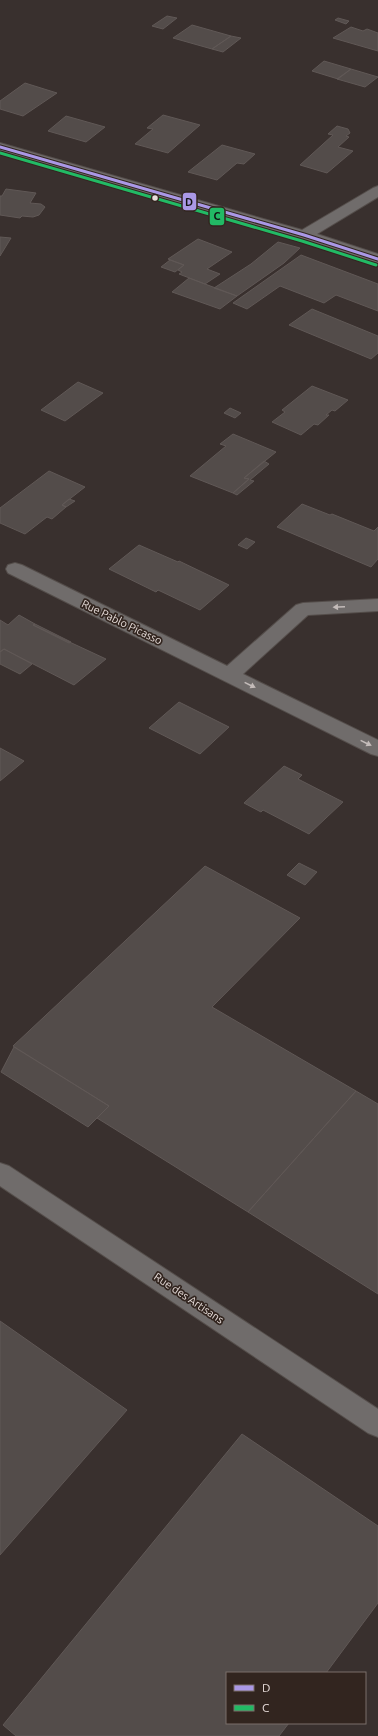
<svg xmlns="http://www.w3.org/2000/svg" width="378" height="1736" font-family="Ubuntu,sans-serif">
<style>
.building{fill:#534c4a;stroke:#605856}
.lines{fill:none;stroke-linecap:round;stroke-linejoin:round}
.minor-casing{stroke:#544d4a;stroke-width:2}
.minor{fill:#706c6b;fill-rule:evenodd}
.bus-1-casing{stroke:#32251f;stroke-width:5}
.bus-2-casing{stroke:#32251f;stroke-width:5}
.bus-1{stroke:#aa98e6;stroke-width:3}
.bus-2{stroke:#22ba65;stroke-width:3}
.oneway{fill:#c3bbb9}
.bus-dot{fill:#e7ddda;stroke:#32251f;stroke-width:1.5}
.labels{text-anchor:middle;dominant-baseline:central;stroke-width:3.5;stroke-linejoin:round;paint-order:stroke}
.street-label{font-size:11px;fill:#e7ddda;stroke:#32251f}
.line-badge{stroke:#32251f;stroke-width:1.5}
.pale-badge-label{font-size:11px;text-anchor:middle;font-weight:bold;fill:#111}
</style>
<rect width="100%" height="100%" fill="#39302e"/>
<path class="building" d="M167,16L177,18L163,29L152,26Z
M338,18L349,21L346,24L335,20Z
M192,25L231,36L212,49L173,38Z
M351,27L363,31L367,29L378,33V51L333,38Z
M231,36L241,38L223,52L212,49Z
M324,61L351,69L338,79L312,71Z
M351,69L378,77L365,87L337,79Z
M25,83L57,93L23,116L0,109V101Z
M163,115L200,125L168,153L135,144L153,129L147,128Z
M66,116L105,127L86,142L48,131Z
M337,126L348,129L350,133L346,136L349,137L338,147L353,151L327,173L300,165L333,135L328,134Z
M222,145L255,154L244,164L237,163L217,180L188,172Z
M6,189L36,193L30,203L41,204L45,207L39,215L33,217L22,216L20,218L0,215V196H2Z
M0,237L11,238L0,256Z
M198,239L232,252L207,269L220,274L205,284L179,274L182,272L178,270L184,265L168,259Z
M278,242L300,248L284,263L237,296L214,288L251,264Z
M301,255L378,284V311L336,295L324,303L280,286L247,309L233,303Z
M170,260L184,265L175,272L161,267Z
M189,278L237,296L220,309L172,292Z
M312,309L378,336V353L371,359L289,325Z
M78,382L103,393L65,421L41,410Z
M312,386L348,400L335,411L332,410L326,415H329L318,425L314,424L301,435L272,422L285,412L282,410Z
M230,408L241,413L235,418L224,413Z
M233,434L276,452L244,478L249,479L233,493L190,476L226,446L220,444Z
M264,461L269,464L250,480L254,481L237,495L233,493L249,479L244,478Z
M49,471L85,487L62,505L66,507L52,519L47,517L25,534L0,523V508Z
M69,499L75,501L66,507L62,505Z
M302,504L330,515L332,514L374,531L378,527V559L371,567L277,527Z
M246,538L255,542L247,549L238,545Z
M139,545L178,562L179,561L229,585L200,610L158,590L156,592L109,569Z
M19,615L35,624L33,625L106,659L74,685L4,649L0,652V620L8,625Z
M35,624L71,642L69,643L33,625Z
M4,649L32,664L20,674L0,664V652Z
M179,702L229,727L200,754L149,728Z
M0,748L24,761L0,781Z
M284,766L302,775L298,779L343,802L309,834L263,810L261,812L244,803Z
M299,863L317,872L305,885L287,875Z
M205,866L300,918L212,1007L356,1091L248,1212L97,1118L109,1106L13,1046Z
M14,1047L109,1106L88,1127L1,1072Z
M356,1091L378,1104V1294L248,1212Z
M0,1321L127,1410L0,1555Z
M242,1434L378,1526V1603L326,1673H227V1723H289L279,1736H16L3,1725Z"/>
<g class="lines">
<g class="minor-casing">
<path id="minor" d="M0,143L302,230L373,188L378,186V197L317,234L378,254V264L299,238L0,152Z
M15,563L22,565L227,666L296,605L303,603L378,599V611L308,615L243,674L378,740V756L371,754L8,573L6,569L8,565Z
M0,1163L9,1166L378,1409V1437L368,1433L0,1186Z"/>
</g>
<use href="#minor" class="minor"/>
<g class="bus-1-casing">
<path id="bus-1" d="M0,147L304,235L378,259"/>
</g>
<g class="bus-2-casing">
<path id="bus-2" d="M0,153L302,241L376,265"/>
</g>
<use href="#bus-1" class="bus-1"/>
<use href="#bus-2" class="bus-2"/>
</g>
<defs><path id="oneway-solid" d="M-6-.8H1V-3.2L6.5 0L1 3.2V.8H-6Z"/></defs>
<g class="oneway">
<use href="#oneway-solid" transform="translate(339 607) rotate(177)"/>
<use href="#oneway-solid" transform="translate(250 685) rotate(26)"/>
<use href="#oneway-solid" transform="translate(366 743) rotate(26)"/>
</g>
<circle class="bus-dot" cx="155" cy="198" r="3.5"/>
<g class="labels">
<g class="street-label">
<text transform="translate(122 622) rotate(26)">Rue Pablo Picasso</text>
<text transform="translate(189 1298) rotate(34)">Rue des Artisans</text>
</g>
</g>
<g class="line-badge">
<rect x="182" y="192" width="15" height="19" rx="4" fill="#aa98e6"/>
<rect x="209" y="207" width="16" height="19" rx="4" fill="#22ba65"/>
</g>
<g class="pale-badge-label">
<text x="189" y="206">D</text>
<text x="217" y="220">C</text>
</g>
<rect x="226" y="1672" width="140" height="52" fill="#32251f" stroke="#7a6f6a"/>
<rect x="234" y="1685" width="20" height="6" fill="#aa98e6" stroke="#7a6f6a"/>
<text x="262" y="1692" font-size="12" fill="#e7ddda">D</text>
<rect x="234" y="1705" width="20" height="6" fill="#22ba65" stroke="#7a6f6a"/>
<text x="262" y="1712" font-size="12" fill="#e7ddda">C</text>
</svg>
